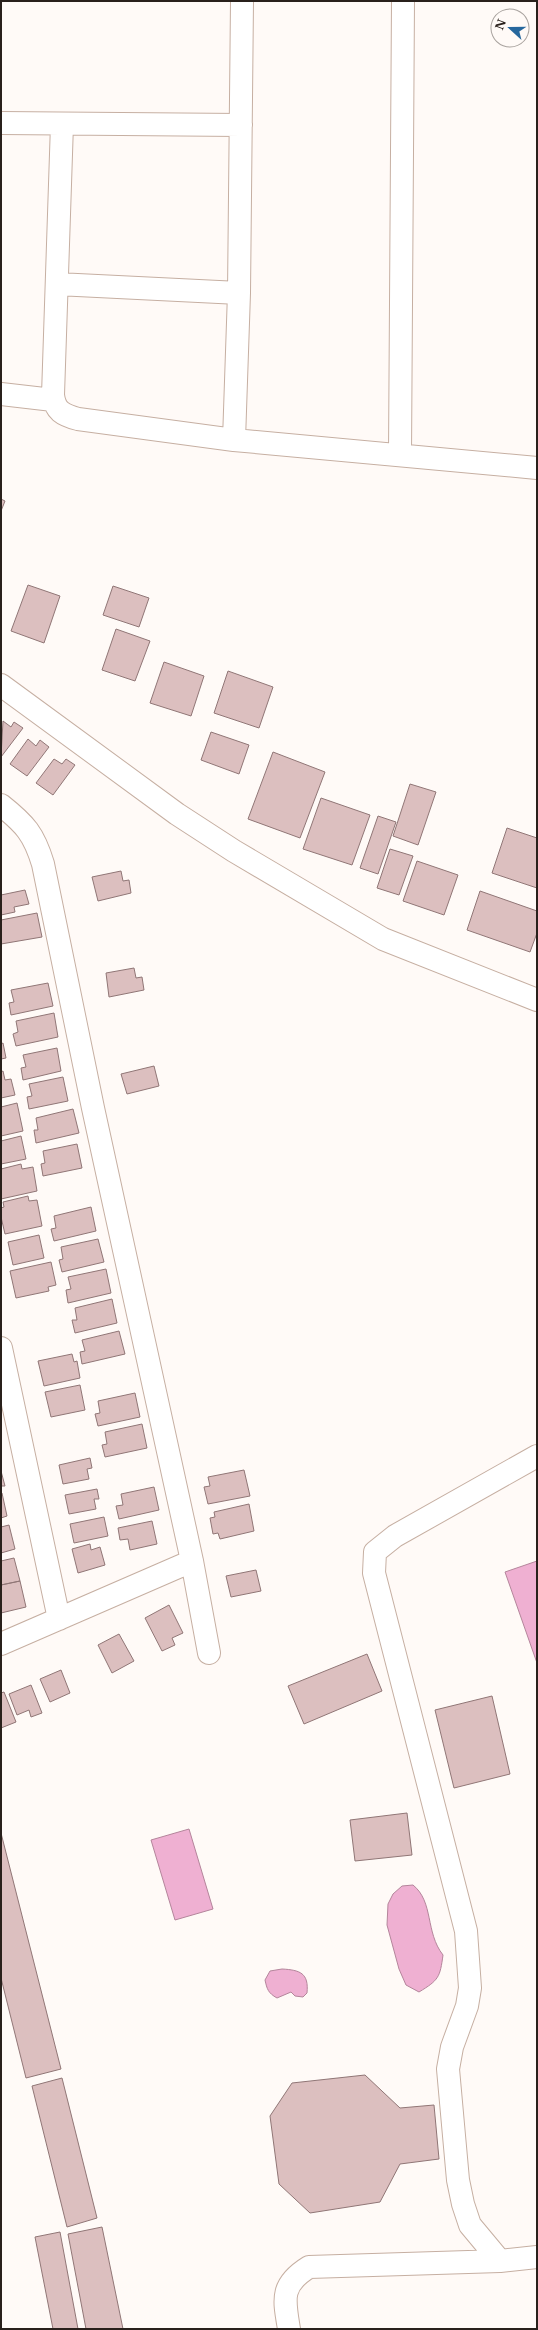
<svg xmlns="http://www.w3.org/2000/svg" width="538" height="2330" font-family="'Libre Baskerville',serif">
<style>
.water{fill:#efb0d2;stroke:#b4859b}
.building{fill:#dcbfbf;stroke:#907676}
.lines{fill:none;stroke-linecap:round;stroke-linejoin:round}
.minor-casing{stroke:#c6afa2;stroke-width:24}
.minor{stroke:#fff;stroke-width:22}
</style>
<rect width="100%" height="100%" fill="#fffaf7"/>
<path class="water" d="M537,1561V1663L505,1572Z
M189,1829L213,1909L175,1920L151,1840Z
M413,1885C434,1902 425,1932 443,1955C440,1977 439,1980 419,1992L406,1985L399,1969L387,1925L388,1904L393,1894L402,1886Z
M282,1969C300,1970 309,1973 307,1993L303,1997L295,1996L291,1992L277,1998C268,1993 267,1989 265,1980L270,1971Z"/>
<path class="building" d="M1,499L5,501L1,511Z
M28,585L60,596L44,643L11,631Z
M113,586L149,598L139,627L103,615Z
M116,629L150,641L135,681L102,670Z
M164,662L204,676L191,716L150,703Z
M228,671L273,687L259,728L214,713Z
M3,721L11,727L14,722L23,728L1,757Z
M211,732L249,745L239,774L201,760Z
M28,739L36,746L40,740L49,747L27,776L10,764Z
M273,752L325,772L300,838L248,819Z
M54,759L62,764L66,759L75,765L53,795L36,783Z
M410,784L436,792L418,845L393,836Z
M321,798L370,815L352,865L303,849Z
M378,816L396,822L378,874L360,868Z
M507,828L537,838V888L492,873Z
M390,849L413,856L399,895L377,888Z
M417,861L458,875L444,915L403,901Z
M121,871L123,881L129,880L131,893L98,901L92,877Z
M25,890L29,904L14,907L15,912L1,915V895Z
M480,891L537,911V933L530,952L467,930Z
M37,913L42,937L1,944V920Z
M134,968L136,978L142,977L144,990L109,997L106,973Z
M48,983L53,1006L11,1015L9,1003L14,1002L11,990Z
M54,1013L58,1037L16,1046L13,1034L18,1032L16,1021Z
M3,1043L6,1058L1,1059V1044Z
M57,1048L61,1071L23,1080L21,1068L26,1067L23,1055Z
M154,1066L159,1086L127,1094L121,1074Z
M3,1071L5,1080L11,1079L15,1095L1,1098V1072Z
M63,1077L68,1101L29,1109L27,1097L32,1096L29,1084Z
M17,1103L23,1131L1,1136V1107Z
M73,1109L79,1133L36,1143L34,1130H38L36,1118Z
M21,1136L26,1159L1,1164V1141Z
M77,1144L82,1168L43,1176L41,1164L45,1163L43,1151Z
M21,1164L22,1169L33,1167L37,1191L1,1199V1169Z
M28,1196L29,1201L37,1200L42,1226L5,1234L1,1217V1208L4,1207L3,1202Z
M91,1207L96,1231L54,1241L51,1229L56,1228L54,1216Z
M39,1235L44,1258L13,1265L8,1242Z
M98,1239L104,1262L62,1272L59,1260L63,1259L61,1247Z
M51,1262L56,1285L48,1287L49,1291L16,1298L10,1271Z
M106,1269L111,1293L68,1303L66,1290L71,1289L68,1277Z
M112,1299L117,1323L75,1333L72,1320H77L75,1308Z
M119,1331L125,1354L82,1364L80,1352L85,1351L82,1340Z
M72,1354L74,1362L77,1361L80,1378L44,1386L38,1361Z
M80,1385L85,1410L51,1417L45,1392Z
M135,1393L140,1417L98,1426L95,1414L100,1413L98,1401Z
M142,1424L147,1448L105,1457L102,1445L107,1444L105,1432Z
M90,1458L92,1468L87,1469L89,1479L63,1484L59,1465Z
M244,1470L250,1496L208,1504L204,1487L210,1486L208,1477Z
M1,1471L5,1486H1Z
M154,1487L159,1510L119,1519L116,1506L123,1505L121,1494Z
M97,1489L99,1499H94L96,1509L69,1514L65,1495Z
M2,1493L7,1516L1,1518V1493Z
M249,1504L254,1531L220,1539L218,1533L213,1534L210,1518L215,1517L214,1512Z
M104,1517L108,1536L74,1543L70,1524Z
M152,1521L157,1544L130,1550L128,1539L120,1540L118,1528Z
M9,1525L15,1549L1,1553V1527Z
M90,1544L91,1550L100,1547L105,1565L78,1573L72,1549Z
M14,1558L20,1581L1,1585V1561Z
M256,1570L261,1591L231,1597L226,1576Z
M20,1581L26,1607L1,1613V1585Z
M169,1605L183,1633L172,1638L175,1645L162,1651L145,1618Z
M119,1634L134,1661L112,1673L98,1645Z
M367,1654L382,1691L304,1724L288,1686Z
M61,1670L70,1693L50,1702L40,1679Z
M31,1685L42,1713L31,1717L29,1710L17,1715L9,1694Z
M4,1692L16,1722L1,1728V1693Z
M492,1696L510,1774L454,1788L435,1710Z
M407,1813L412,1855L355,1861L350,1820Z
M1,1833L61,2069L26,2078L1,1978Z
M365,2075L400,2108L434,2105L439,2159L400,2164L380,2202L310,2213L279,2184L270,2116L292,2083Z
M62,2078L97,2218L67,2227L32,2086Z
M102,2227L123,2329H86L68,2234Z
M60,2232L78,2329H53L35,2237Z"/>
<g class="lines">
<g class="minor-casing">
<path id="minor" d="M1,123L241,125
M62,124L53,395C55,411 63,415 78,419L234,440L537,468
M57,284L239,293
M1,394L53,400
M234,440L239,293L242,1
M400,454L403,1
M1,685L177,814L234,851L383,939L537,1000
M1,805C25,824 34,834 43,864L93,1108L192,1561L209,1653
M1,1348L59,1619
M1,1644L192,1561
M500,2261L470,2225L463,2204L458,2180L448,2069L452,2047L467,2006L470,1988L466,1931L374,1573L375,1552L395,1536L537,1456
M289,2329C284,2299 280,2285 309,2267L500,2261L537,2257"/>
</g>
<use href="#minor" class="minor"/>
</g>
<rect width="538" height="2330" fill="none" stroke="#29201b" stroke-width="4"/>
<g transform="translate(510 28) rotate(291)"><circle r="19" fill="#fffaf7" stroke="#a9a39f"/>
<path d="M0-3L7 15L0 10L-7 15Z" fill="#26679d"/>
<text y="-6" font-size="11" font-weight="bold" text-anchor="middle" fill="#29201b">N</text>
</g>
</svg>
